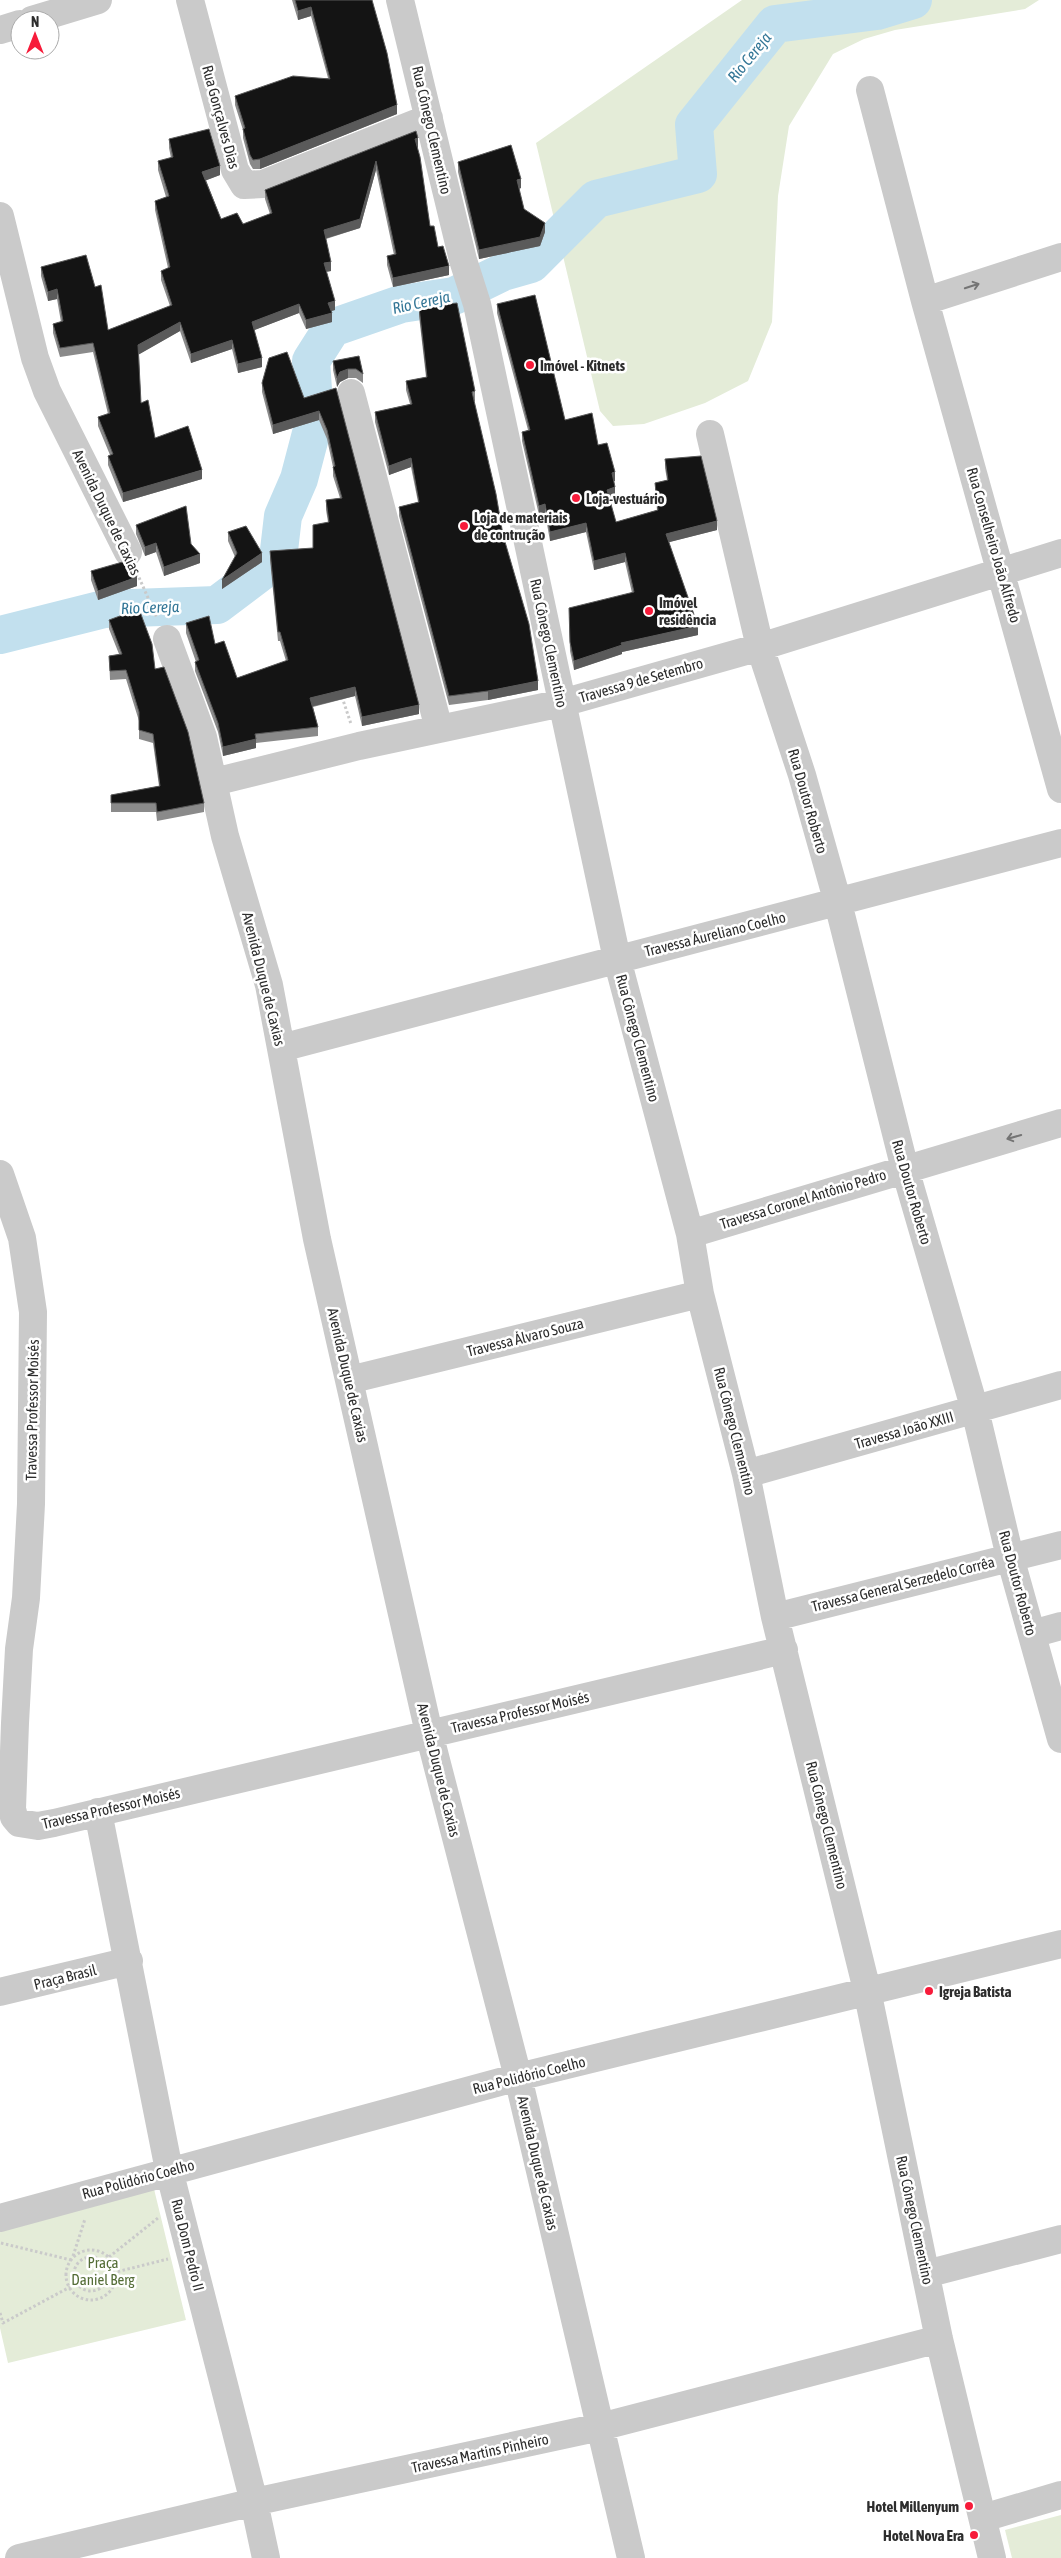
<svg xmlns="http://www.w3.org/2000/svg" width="1061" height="2558" font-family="'Asap Condensed',sans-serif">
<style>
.green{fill:#e4ecd8}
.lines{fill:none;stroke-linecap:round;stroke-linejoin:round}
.river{stroke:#c2e0ee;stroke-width:38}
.path{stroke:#cacaca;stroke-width:3;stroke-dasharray:2.5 2.5;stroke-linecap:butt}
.minor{stroke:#cacaca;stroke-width:28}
.wall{fill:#8a8a8a}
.shaded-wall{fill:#5a5a5a}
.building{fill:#141414;stroke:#5a5a5a}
.oneway{stroke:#747474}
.poi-dot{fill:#f71b3a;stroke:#fff;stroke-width:2}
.labels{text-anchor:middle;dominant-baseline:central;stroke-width:5;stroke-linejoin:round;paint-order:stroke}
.street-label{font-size:15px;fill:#2d2d2d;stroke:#fff}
.poi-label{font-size:15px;font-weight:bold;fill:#2d2d2d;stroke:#fff;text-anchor:start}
.park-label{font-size:15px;fill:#536c36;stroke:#fff}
.water-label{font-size:16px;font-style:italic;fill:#337696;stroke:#fff}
</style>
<rect width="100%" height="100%" fill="#fff"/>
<path class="green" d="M742,0H1039L1025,9L895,30L864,39L833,54L789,126L778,196L772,322L748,381L705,403L644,424L613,426L600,411L536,143Z
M154,2189L186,2320L8,2363L0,2328V2225Z
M1061,2515V2558H1012L1005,2530Z"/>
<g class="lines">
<path class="river" d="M0,635L104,609L217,605L278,559L283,516L299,479L315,418L311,361L332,328L401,304L454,296L503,272L531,264L596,199L698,174L694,125L775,24L877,11L913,0"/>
<path class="path" d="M137,573L157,618
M342,697L351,724
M1,2243L71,2260
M66 2275a25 25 0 1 1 50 0a25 25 0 1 1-50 0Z
M73,2256L85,2219
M109,2257L158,2218
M74 2274a17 17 0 1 1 34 0a17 17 0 1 1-34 0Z
M108,2274L168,2259
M0,2313L3,2323L70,2287"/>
<path class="minor" d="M190,0L235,170L244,185L263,184L429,118
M400,0L463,260L477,304L617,959L690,1234L700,1294L746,1474L775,1617L867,1990L939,2339L992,2558
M32,20L98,0
M0,30L20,24
M870,90L925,301L1061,789
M0,216L35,358L47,391L128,552
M925,301L1061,257
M351,393L439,729
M710,434L760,647L802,775L838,903L905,1169L975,1410L1010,1557L1061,1739
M167,639L203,737L225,836L269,985L317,1239L429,1733L518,2077L631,2558
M214,782L359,746L562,703L760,647L1061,553
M281,1048L1061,843
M0,1174L22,1238L33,1312L31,1504L26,1598L19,1649L15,1723L12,1809L14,1817L19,1823L38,1826L54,1823L784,1650
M690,1234L1061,1123
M349,1380L700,1294
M746,1474L1061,1385
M775,1617L1061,1545
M1032,1634L1061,1626
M98,1812L169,2170L254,2502L266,2558
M0,1992L129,1961
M0,2218L518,2077L1061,1944
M926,2274L1061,2239
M983,2518L1061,2495
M19,2558L254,2502L600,2427L939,2339"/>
</g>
<path class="wall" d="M292,0H372L397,114L260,169H253L250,164L243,138V130L235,105V96L328,78L311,16L298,20Z
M169,139L220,175L206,180L221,219L243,224L270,214L265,199V190L418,147L417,148L430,226L449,275L393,287L387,265V256L394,255L376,170L360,228L326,239L331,271L326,272L335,310L331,311L332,322L306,329L299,313L254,330L262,367L238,373L232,349L191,363L180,331L139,354L141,403L155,438L202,479L123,502L108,465V456L110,455L98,426V417L108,414L93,352L60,357L53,333V324L61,322L57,299L48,301L41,276V267L95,287L108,330L170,306L161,280V271L168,268L155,210V201L166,197L158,170V161L171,158L169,148Z
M458,162L521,188L519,189L524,209L545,232L540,246L479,259L458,172Z
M497,304L565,420L598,445L615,481H614L615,497L609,498L616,522L657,510L655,492V483L667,480L665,468V459L717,530L669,542L698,635L622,652V654L574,670L570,651L569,617L632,593L625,562L594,570L586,532L550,541L545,513L539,515L522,441V432L528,430L497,313Z
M419,307L475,391V401H474L503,535L538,690L488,700L449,705L399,516V507L418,502L411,467L389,475L375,422V412L410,404L406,390V381L426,377L419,316Z
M359,356L363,374V383L356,378H348L340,382L337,387L333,370V361Z
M262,383L304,398L336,388L419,714L362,726L355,696L313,707L318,727V736L256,743V748L223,756L218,732L195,671V662H196L186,633V623L215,644L237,678L286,661L280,641H278L270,560V551L313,548L328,522L326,510V500L340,498L333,476V467L327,439L319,420L273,434L262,392Z
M136,525L191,544L200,563L164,576L156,552L145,556L136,534Z
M228,532L262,562L222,589L235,557L228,541Z
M91,571L137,586L98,600L91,580Z
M109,620L155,669L204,803V812L157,821L156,812H111V795L159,786L153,743L139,739V721L126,679L110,680L109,656L119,654L109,629Z"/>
<path class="shaded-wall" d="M311,7V16L298,20V11Z
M397,105V114L260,169V159Z
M418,138V147L415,148V139Z
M376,161V170L360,228L324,239V230Z
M220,166V175L202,182V172Z
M521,179V188L517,189V180Z
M545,223V232L540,246L479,259V250Z
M331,262V271L324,272V263Z
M449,266V275L393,287V278Z
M57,289V299L48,301V292Z
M335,301V310L328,312V303Z
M299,304V313L252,331V322Z
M332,313V322L306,329V320Z
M180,322V331L138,355V345Z
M232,340V349L191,363V354Z
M262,358V367L238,373V364Z
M348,369V378L340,382L337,387V378L340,372Z
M319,411V420L273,434V425Z
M411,458V467L389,475V466Z
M202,470V479L123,502V493Z
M615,472V481L612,482V473Z
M615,487V497L607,499V490Z
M545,504V513L539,515V506Z
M717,521V530L666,543V534Z
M586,523V532L550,541V532Z
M156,543V552L145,556V547Z
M262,553V562L222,589V580Z
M625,553V562L594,570V561Z
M200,554V563L164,576V567Z
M137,577V586L98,600V591Z
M698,626V635L622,652V654L574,670V661L621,643Z
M538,681V690L488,700V691Z
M355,687V696L310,707V698Z
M419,705V714L362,726V717Z
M256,739V748L223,756V747Z"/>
<path class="building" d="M295,0H372L387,53L397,105L260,159L253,160L250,155L243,129L245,128L235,96L293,76L330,79L311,7L298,11Z
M209,129L220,166L202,172L221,219L237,213L243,224L272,213L265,190L416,131L418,138L415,139L420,157L430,226H434L438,247L443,246L449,266L393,278L387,256L396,254L376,161L360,219L324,230L331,262L324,263L335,301L328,303L332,313L306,320L299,304L252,322L262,358L238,364L232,340L191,354L180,322L138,345L141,403L148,400L155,438L188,426L202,470L123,493L108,456L113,454L98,417L110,413L93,343L60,348L53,324L63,321L57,289L48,292L41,267L86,255L95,287L101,285L108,330L172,305L161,271L170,267L155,201L169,196L158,161L173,157L169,139Z
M511,145L521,179L517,180L524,209L545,223L540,237L479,250L458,162Z
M535,295L565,420L592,413L598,445L607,443L615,472L612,473L615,487L607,490L616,522L658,510L655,483L668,480L665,459L701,456L717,521L666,534L698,626L621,643L622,645L574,661L570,642L569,608L634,592L625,553L594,561L586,523L550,532L545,504L539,506L522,432L530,430L497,304Z
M457,303L475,391L472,392L496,494L503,535L529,624L538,681L488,691L449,696L399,507L419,502L411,458L389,466L375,412L412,404L406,381L427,377L419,307Z
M287,352L304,398L336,388L419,705L362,717L355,687L310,698L318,727L255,734L256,739L223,747L218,723L195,662L199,660L186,623L209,616L215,644L224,641L237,678L288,660L280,632H278L270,551L313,548V525L329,522L326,500L342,498L333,467L335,466L327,430L319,411L273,425L262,383L269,358Z
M359,356L363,374L356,369H348L340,372L337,378L333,361Z
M186,506L191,544L200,554L164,567L156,543L145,547L136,525Z
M246,526L262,553L222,580L237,553L228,532Z
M126,561L137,577L98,591L91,571Z
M139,609L152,644L155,669L164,667L188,732L204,803L157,812L156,803H111V795L160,786L153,734L139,730V712L126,670L110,671L109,656L122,654L109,620Z"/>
<defs><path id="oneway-shaft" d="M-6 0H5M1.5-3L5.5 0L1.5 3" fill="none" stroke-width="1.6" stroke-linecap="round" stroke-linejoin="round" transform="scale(1.25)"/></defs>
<g class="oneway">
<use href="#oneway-shaft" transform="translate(972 286) rotate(-18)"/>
<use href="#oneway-shaft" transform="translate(1014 1137) rotate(164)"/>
</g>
<g class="poi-dot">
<circle cx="530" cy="365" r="5"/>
<circle cx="576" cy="498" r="5"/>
<circle cx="464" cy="526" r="5"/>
<circle cx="649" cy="611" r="5"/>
<circle cx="929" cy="1991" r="5"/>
<circle cx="969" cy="2506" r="5"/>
<circle cx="974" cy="2535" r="5"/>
</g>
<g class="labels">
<g class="street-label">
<text transform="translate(221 117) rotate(75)">Rua Gonçalves Dias</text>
<text transform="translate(432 130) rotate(77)">Rua Cônego Clementino</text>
<text transform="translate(107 512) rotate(64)">Avenida Duque de Caxias</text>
<text transform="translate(994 545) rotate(74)">Rua Conselheiro João Alfredo</text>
<text transform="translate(549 643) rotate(78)">Rua Cônego Clementino</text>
<text transform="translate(641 680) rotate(-16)">Travessa 9 de Setembro</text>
<text transform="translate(808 801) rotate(74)">Rua Doutor Roberto</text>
<text transform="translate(715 934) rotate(-14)">Travessa Áureliano Coelho</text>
<text transform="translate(264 979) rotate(76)">Avenida Duque de Caxias</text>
<text transform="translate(638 1038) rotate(75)">Rua Cônego Clementino</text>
<text transform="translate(912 1192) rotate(74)">Rua Doutor Roberto</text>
<text transform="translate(803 1199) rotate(-17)">Travessa Coronel Antônio Pedro</text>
<text transform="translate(525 1337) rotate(-14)">Travessa Álvaro Souza</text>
<text transform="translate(348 1375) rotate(77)">Avenida Duque de Caxias</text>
<text transform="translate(32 1410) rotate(-89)">Travessa Professor Moisés</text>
<text transform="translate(904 1430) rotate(-16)">Travessa João XXIII</text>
<text transform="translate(735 1431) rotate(76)">Rua Cônego Clementino</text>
<text transform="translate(1018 1583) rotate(75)">Rua Doutor Roberto</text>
<text transform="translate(903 1584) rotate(-14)">Travessa General Serzedelo Corrêa</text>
<text transform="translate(520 1712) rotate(-13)">Travessa Professor Moisés</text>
<text transform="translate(439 1770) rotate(76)">Avenida Duque de Caxias</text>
<text transform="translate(111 1808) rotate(-13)">Travessa Professor Moisés</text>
<text transform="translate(827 1825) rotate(76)">Rua Cônego Clementino</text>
<text transform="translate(65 1977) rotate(-14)">Praça Brasil</text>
<text transform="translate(529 2075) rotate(-14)">Rua Polidório Coelho</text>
<text transform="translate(538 2163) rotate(77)">Avenida Duque de Caxias</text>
<text transform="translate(138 2179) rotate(-15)">Rua Polidório Coelho</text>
<text transform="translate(915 2220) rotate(78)">Rua Cônego Clementino</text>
<text transform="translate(188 2245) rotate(76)">Rua Dom Pedro II</text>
<text transform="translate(480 2453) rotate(-12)">Travessa Martins Pinheiro</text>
</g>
<g class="poi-label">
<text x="540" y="365">Imóvel - Kitnets</text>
<text x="586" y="498">Loja-vestuário</text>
<text x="474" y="517">Loja de materiais<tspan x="474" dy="17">de contrução</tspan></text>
<text x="659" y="602">Imóvel<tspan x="659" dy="17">residência</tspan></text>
<text x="939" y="1991">Igreja Batista</text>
<text x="959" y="2506" text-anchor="end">Hotel Millenyum</text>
<text x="964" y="2535" text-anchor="end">Hotel Nova Era</text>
</g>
<g class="park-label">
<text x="103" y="2262">Praça<tspan x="103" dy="17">Daniel Berg</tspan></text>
</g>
<g class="water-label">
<text transform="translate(749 57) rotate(-51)">Rio Cereja</text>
<text transform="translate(421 302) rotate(-12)">Rio Cereja</text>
<text transform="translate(150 607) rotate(-2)">Rio Cereja</text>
</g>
</g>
<g transform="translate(35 35)"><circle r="24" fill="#ffffff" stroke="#ababab"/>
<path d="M0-4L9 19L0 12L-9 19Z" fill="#f71b3a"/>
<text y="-8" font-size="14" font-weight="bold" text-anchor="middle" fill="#2d2d2d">N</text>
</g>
</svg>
